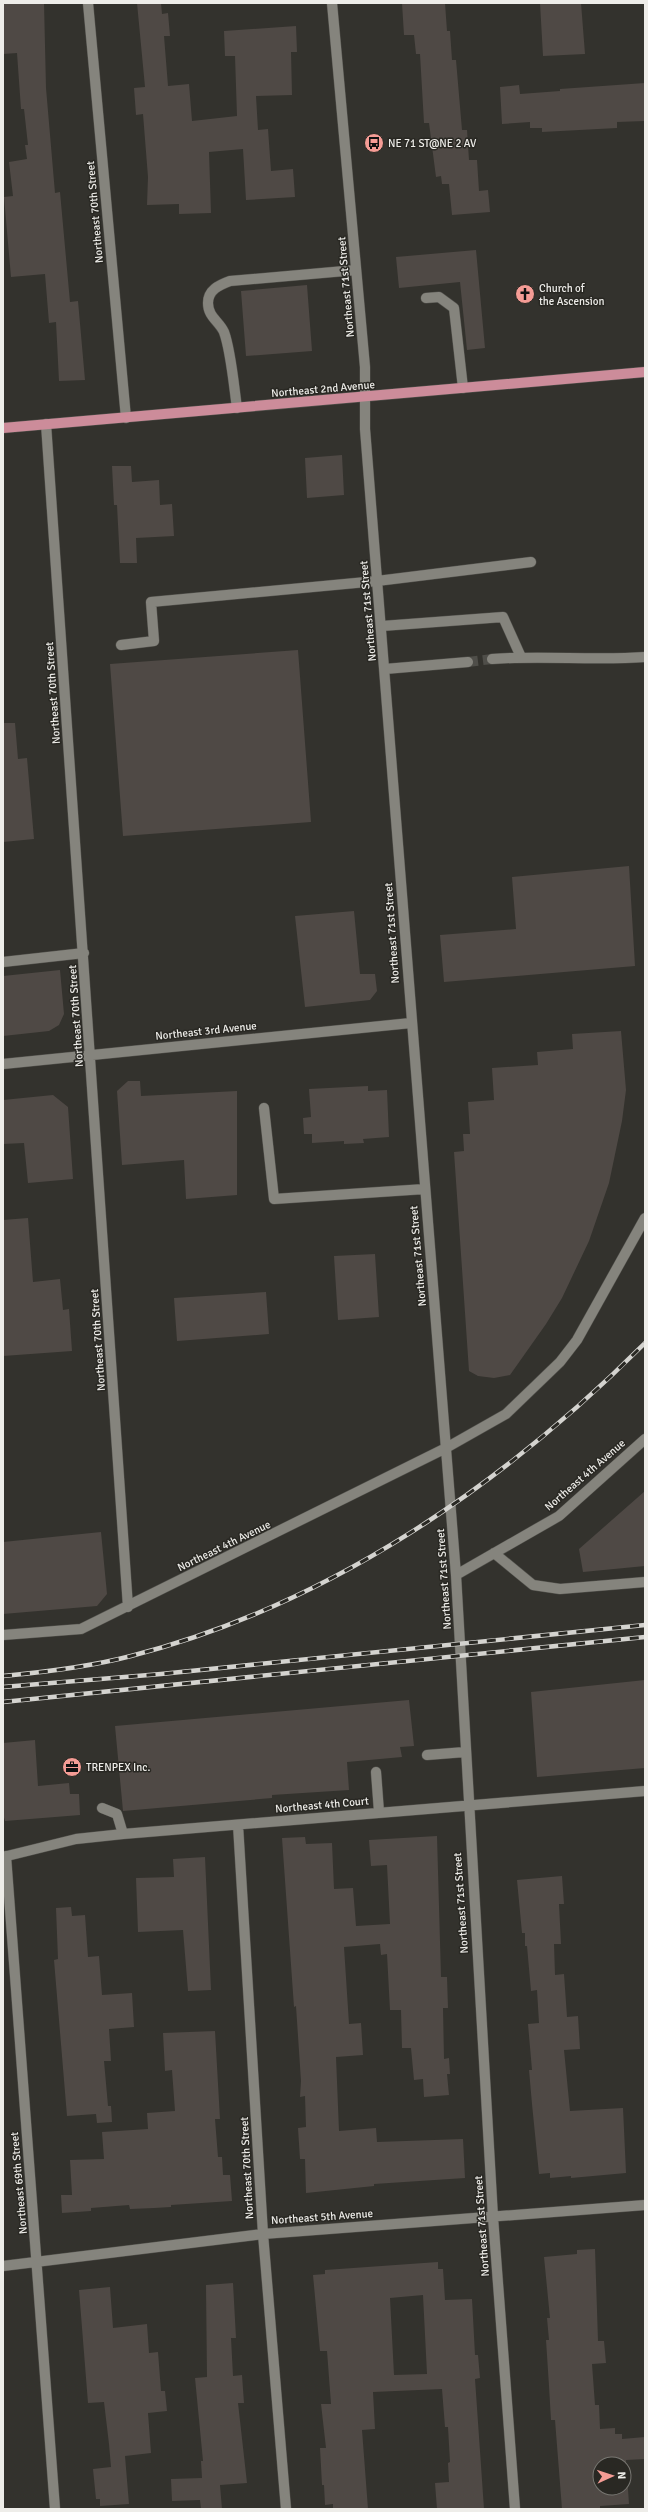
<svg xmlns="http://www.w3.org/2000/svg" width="648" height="2512" font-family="Signika,sans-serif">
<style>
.building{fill:#4f4945;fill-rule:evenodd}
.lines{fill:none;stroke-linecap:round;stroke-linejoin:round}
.minor-tunnel{stroke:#4f4e49;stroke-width:10;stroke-dasharray:10 5;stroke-linecap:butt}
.minor-casing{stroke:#52514c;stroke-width:11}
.major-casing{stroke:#52514c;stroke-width:11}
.minor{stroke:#85847d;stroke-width:10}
.major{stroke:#cc8c9a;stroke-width:10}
.rail-casing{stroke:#d4d3cf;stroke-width:4.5}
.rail{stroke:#292823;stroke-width:3;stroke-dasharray:9;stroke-linecap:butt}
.labels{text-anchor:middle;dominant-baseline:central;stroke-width:3;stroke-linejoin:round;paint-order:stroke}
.poi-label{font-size:11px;fill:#eeede9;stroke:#292823;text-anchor:start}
.street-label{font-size:11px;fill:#eeede9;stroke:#292823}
</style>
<rect width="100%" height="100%" fill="#33322d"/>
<path class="building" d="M3,3H44L46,88L55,193L60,192L70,302L78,301L85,380L59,381L56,322L49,323L45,274L11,277L4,197L13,196L9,162L27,159L25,145H28L24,109H21L17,53L3,54Z
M137,3H161L162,14L168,13L170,36H164L168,86L189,84L192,121L237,116L235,56H225L224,31L296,26L297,52H291L292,95L256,96L258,130L268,129L271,171L293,169L295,197L246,200L243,149L209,152L211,213L179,214V204L147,205L148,177L143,114L136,115L134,88L145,87Z
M402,3H445L447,31H450L452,60H456L462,130H467L469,160H477L479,191L488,190L490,212L452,215L449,184H442L441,176L436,177L429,123H424L420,54H416L414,35H404Z
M540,3H581L585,54L543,56Z
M645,83V121L617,122V128L542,132V128H530V122L502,124L500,87L519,85L520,94L560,91V89Z
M476,250L485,348L467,350L460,282L399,288L396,257Z
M307,285L312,351L246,356L241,291Z
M342,455L344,495L307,498L305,458Z
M112,466H131L132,482L159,480L160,505L172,504L174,536L136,538L137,563H120L117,505H114Z
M298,650L311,822L123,836L110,664Z
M3,723H15L18,759L27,758L34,839L3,842Z
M629,866L635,966L444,982L440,935L516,929L512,877Z
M354,911L360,974H375L377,991L370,1000L305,1007L295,916Z
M60,970L64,1014L59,1025L49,1031L3,1036V976Z
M621,1031L626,1090L622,1121L609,1183L589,1241L562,1298L546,1324L510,1375L494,1378L478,1376L469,1371L454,1152L464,1151L463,1134H470L468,1102L494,1100L492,1068L538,1065L537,1052L573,1049L572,1034Z
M128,1081H140L141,1096L237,1091V1195L186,1199L184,1160L122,1165L117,1091Z
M368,1086V1091L387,1090L389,1137L363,1139L364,1143L344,1144V1141L312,1143V1134H304L303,1118L311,1117L309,1089Z
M53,1095L68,1107L73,1179L28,1183L24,1143L3,1144V1100Z
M28,1218L33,1282L60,1279L63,1310L69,1309L72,1351L3,1356V1220Z
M375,1254L379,1317L338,1320L334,1256Z
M266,1292L269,1334L177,1341L174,1298Z
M645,1491V1566L583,1572L579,1549Z
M101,1532L107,1594L97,1606L3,1614V1542Z
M645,1680V1768L537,1777L531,1692Z
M409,1700L414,1746L400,1747L402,1757L347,1762L349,1790L272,1795V1798L123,1811L115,1726Z
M35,1740L38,1786L69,1783L70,1794H79L80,1815L5,1821L3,1814V1743Z
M437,1836L441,1977H447L448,2008H443L444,2059L449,2058L450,2074H447L449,2095L424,2097L423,2079L414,2080L411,2048H402L401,2010H390L387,1954L381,1955L380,1944L344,1947L349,2024L361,2023L363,2055L336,2057L339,2131L376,2128L377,2142L463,2139L465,2178L374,2184V2186L306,2193L305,2159H300L298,2128L306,2127L305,2096L300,2097L301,2081L296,2006L294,2007L282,1838L305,1837L306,1844L332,1843L334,1889L353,1888L356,1926L390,1924L387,1865L371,1866L369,1840Z
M205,1857L211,1990L188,1991L183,1930L138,1932L136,1878L174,1877L173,1859Z
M562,1876L564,1904H559L561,1944H554L555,1975L564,1974L567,2017L578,2016L580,2049L564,2050L570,2111L623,2108L626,2173L571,2178V2176L550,2178V2173L539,2174L532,2104L529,2070H532L528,2024L539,2023L537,1990L531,1991L527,1946H525V1933H522L517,1880Z
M71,1907L72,1916L85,1915L88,1957L99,1956L102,1995L132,1993L134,2027L109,2029L111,2061H104L108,2106H111L112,2122L97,2123L96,2114L67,2116L54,1960L58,1959L56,1908Z
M215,2031L220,2119H215L218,2157H222L223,2175H230L232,2201L171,2205V2207L154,2208L130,2209L129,2205L91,2208V2211L62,2213L61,2195H72L70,2160L104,2159L102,2132L148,2129L147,2113L175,2111L172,2070L165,2071L163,2033Z
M595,2249L598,2341H604L606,2363L592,2364L595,2405H599L600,2429L615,2428V2434H622V2439L645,2437V2459L626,2460L629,2504L600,2506V2509H562L555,2420H551L549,2386L546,2340H549L547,2318H550L544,2257L577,2254V2250ZM600,2464H624V2488H600Z
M438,2262V2269H443L445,2300L472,2299L475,2355H478L480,2378L475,2379L484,2509H437L435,2483L449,2482L448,2463L450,2462L448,2427H445L442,2389L373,2392L375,2429L362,2430L368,2509H333V2504L325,2505L324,2485H322L320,2448H326L321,2404H331L327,2351H320L313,2275L325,2274V2270ZM423,2295L427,2374L394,2375L390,2298Z
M233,2283L236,2338H231L233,2376L242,2375L244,2403H238L247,2483L220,2485L222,2509H201L200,2500L172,2501L171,2479L202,2478L201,2461H203L195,2378L207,2377L206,2285Z
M110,2287L113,2328L147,2324L149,2353L158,2352L161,2391H165L167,2411L148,2413L151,2453L125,2456L129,2504L100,2506V2499H96L93,2469L111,2467L109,2444L104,2402L88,2403L79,2290Z"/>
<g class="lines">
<path class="minor-tunnel" d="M468,662L492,659"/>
<g class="minor-casing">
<path id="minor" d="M88,3L126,418
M332,3L365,367V429L456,1575L493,2217L515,2509
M426,298L439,297L454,308L463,388
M237,408C234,387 231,351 224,332C219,321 208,317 208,303C208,290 219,285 230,281L356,270
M46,424L128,1607
M382,626L503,617L521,657
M121,645L154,641L151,602L377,581L531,562
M492,659C543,655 594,661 645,657
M385,669L468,662
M3,962L84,953
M3,1064L411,1023
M264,1108L274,1199L425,1189
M494,1553L533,1585L560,1589L645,1582
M456,1575L559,1516L645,1439
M3,1635L81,1629L446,1448L506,1414L560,1362L577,1340L645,1218
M427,1755L465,1752
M376,1772L379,1812
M102,1808L117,1814L123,1834
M238,1825L263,2234L286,2509
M6,1856L55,2509
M3,1857L76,1839L123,1834L645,1791
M3,2266L263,2234L645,2205"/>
</g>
<g class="major-casing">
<path id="major" d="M3,428L645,372"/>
</g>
<use href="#minor" class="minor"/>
<use href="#major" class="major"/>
<g class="rail-casing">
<path id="rail" d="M3,1676C46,1672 89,1667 131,1656C329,1605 503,1485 645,1343
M3,1687L161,1674L645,1625
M3,1702L645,1637"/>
</g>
<use href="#rail" class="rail"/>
</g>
<defs>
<g id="bus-disc" transform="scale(1)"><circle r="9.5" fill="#f59c95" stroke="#292823"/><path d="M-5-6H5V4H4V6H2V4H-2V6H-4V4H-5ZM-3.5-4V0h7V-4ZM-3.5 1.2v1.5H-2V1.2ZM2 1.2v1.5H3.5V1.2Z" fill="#111"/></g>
<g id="church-disc" transform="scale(1)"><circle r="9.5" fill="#f59c95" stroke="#292823"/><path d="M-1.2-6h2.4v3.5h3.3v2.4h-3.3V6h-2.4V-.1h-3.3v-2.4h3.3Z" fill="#111"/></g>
<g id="office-disc" transform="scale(1)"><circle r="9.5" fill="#f59c95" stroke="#292823"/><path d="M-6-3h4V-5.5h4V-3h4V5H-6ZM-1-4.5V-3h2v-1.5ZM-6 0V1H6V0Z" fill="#111"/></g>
</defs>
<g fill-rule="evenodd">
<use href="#bus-disc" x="374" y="143"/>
<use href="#church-disc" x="525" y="294"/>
<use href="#office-disc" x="72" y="1767"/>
</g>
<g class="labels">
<g class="poi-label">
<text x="388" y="143">NE 71 ST@NE 2 AV</text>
<text x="539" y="288">Church of<tspan x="539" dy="13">the Ascension</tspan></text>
<text x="86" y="1767">TRENPEX Inc.</text>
</g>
<g class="street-label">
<text transform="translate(95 212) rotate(-95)">Northeast 70th Street</text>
<text transform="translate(346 287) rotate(-95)">Northeast 71st Street</text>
<text transform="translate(323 389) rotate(-5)">Northeast 2nd Avenue</text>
<text transform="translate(368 611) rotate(-95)">Northeast 71st Street</text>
<text transform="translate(53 693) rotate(-94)">Northeast 70th Street</text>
<text transform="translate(392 933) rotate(-94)">Northeast 71st Street</text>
<text transform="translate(76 1016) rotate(-94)">Northeast 70th Street</text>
<text transform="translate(206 1031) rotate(-6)">Northeast 3rd Avenue</text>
<text transform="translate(418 1256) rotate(-95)">Northeast 71st Street</text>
<text transform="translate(98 1340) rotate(-94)">Northeast 70th Street</text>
<text transform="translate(585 1475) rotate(-41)">Northeast 4th Avenue</text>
<text transform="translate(224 1546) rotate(-26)">Northeast 4th Avenue</text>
<text transform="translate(444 1579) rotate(-94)">Northeast 71st Street</text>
<text transform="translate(322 1805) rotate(-5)">Northeast 4th Court</text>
<text transform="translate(461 1903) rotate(-94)">Northeast 71st Street</text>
<text transform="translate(247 2168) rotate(-93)">Northeast 70th Street</text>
<text transform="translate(19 2183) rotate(-95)">Northeast 69th Street</text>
<text transform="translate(322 2217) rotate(-4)">Northeast 5th Avenue</text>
<text transform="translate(482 2226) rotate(-94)">Northeast 71st Street</text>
</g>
</g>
<rect width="648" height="2512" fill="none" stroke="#eeede9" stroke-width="8"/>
<g transform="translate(612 2476) rotate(87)"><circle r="19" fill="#292823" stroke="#787772"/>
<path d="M0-3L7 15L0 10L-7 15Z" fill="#f59c95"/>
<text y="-6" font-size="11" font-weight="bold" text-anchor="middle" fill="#eeede9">N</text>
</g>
</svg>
